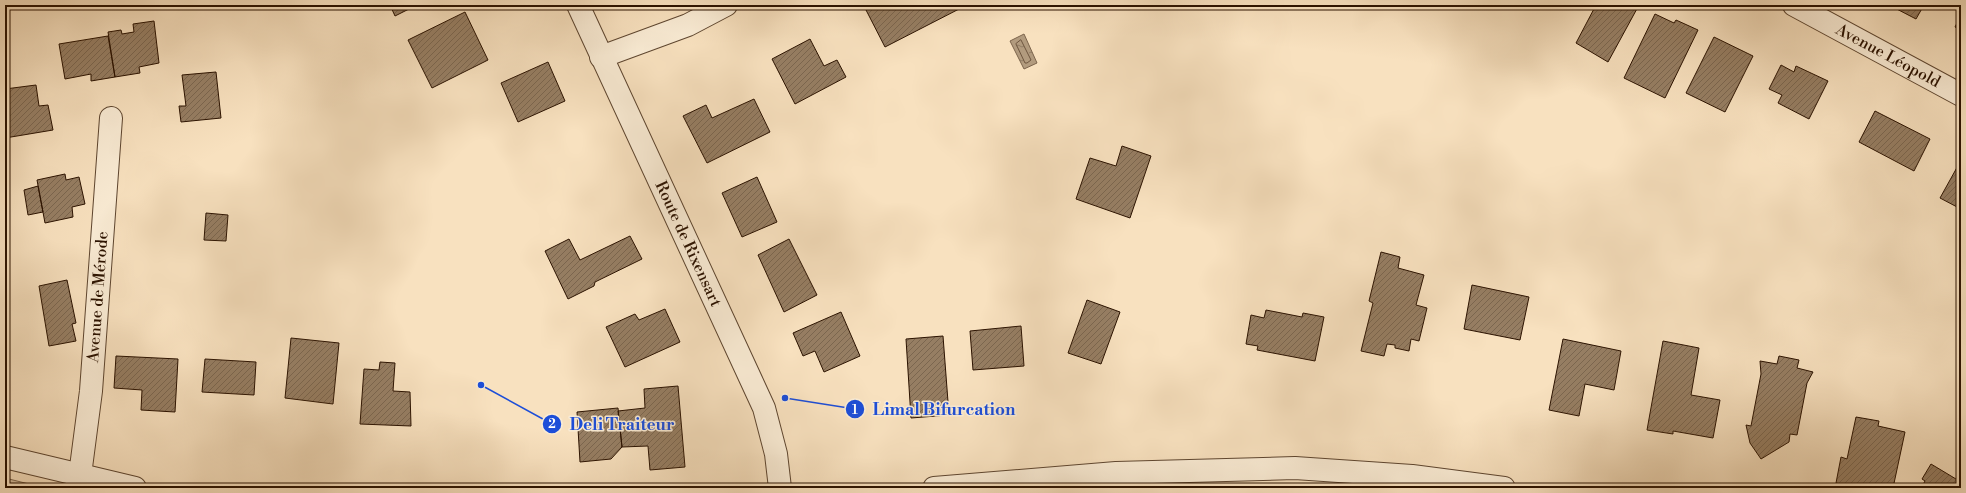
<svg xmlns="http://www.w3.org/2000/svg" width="1966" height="493" font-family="'Libre Bodoni',serif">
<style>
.forest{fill:url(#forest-firs);stroke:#806850}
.water{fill:url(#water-ripples);stroke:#7c644c}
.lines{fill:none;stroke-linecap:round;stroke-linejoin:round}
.shore{stroke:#6e563f;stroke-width:1}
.building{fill:url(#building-hatch);stroke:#2b1200}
.minor-casing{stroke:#5e4630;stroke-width:24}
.tertiary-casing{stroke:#5e4630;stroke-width:24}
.minor{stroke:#faecd5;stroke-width:22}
.tertiary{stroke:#faecd5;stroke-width:22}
.labels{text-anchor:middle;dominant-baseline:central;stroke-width:3;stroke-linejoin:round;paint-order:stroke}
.street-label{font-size:16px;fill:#2b1200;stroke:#faecd5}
.leader{fill:none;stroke:#1d4ed8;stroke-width:1.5}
.callout-dot{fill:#1d4ed8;stroke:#faecd5;stroke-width:1.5}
.mark-label{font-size:12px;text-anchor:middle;font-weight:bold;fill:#fff}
.callout-label{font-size:17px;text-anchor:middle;font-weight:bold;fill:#1d4ed8;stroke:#faecd5;stroke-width:3;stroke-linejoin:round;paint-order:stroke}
</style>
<defs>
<pattern id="forest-firs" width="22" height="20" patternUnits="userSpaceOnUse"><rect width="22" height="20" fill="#d5be9f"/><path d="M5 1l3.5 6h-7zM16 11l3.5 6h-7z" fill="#b7a287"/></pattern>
<pattern id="water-ripples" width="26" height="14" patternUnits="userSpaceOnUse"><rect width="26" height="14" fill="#b29b7e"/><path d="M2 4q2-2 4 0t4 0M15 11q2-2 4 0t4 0" fill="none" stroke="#917d65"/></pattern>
<pattern id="building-hatch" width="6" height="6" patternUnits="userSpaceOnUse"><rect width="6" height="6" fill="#967e63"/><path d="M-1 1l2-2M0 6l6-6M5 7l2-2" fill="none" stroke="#7b664f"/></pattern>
</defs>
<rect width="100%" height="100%" fill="#f8e1bf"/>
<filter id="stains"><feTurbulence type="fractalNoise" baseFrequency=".005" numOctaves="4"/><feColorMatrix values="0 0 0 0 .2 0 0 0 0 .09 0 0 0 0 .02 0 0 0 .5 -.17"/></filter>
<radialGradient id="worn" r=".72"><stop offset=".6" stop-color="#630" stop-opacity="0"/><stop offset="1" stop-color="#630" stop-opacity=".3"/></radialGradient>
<path class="forest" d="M5,478L45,488H5Z"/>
<path class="water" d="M1024,34L1037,63L1024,69L1010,41Z"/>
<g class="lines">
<path class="shore" d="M1021,40L1031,60L1027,63H1025L1016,44Z"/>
</g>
<path class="building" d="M390,5H417L395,16Z
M876,5H959L961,8L885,47L866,10Z
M1596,5H1639L1608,62L1576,43Z
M1889,5H1924L1916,19Z
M465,12L488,60L432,88L408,40Z
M1655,14L1674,23L1676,20L1698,30L1665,98L1624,78Z
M1961,15V30L1955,27Z
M154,21L159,63L139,67L140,73L115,77L108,32L121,30L122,34L134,32L133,24Z
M108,36L115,77L91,81V74L65,79L59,44Z
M1714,37L1753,56L1725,112L1686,93Z
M810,39L824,66L837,60L846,77L795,104L772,59Z
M548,62L565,101L518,122L501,83Z
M1781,65L1794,72L1796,66L1828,81L1809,119L1778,103L1782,95L1769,89Z
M216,72L221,118L181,122L179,106H186L182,75Z
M36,85L39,106L48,105L53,130L5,138V89Z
M754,99L770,132L707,163L683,116L706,105L712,118Z
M1875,111L1930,139L1914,171L1859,142Z
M1122,146L1151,156L1130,218L1076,199L1090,158L1116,166Z
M1960,162L1961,204L1959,208L1940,198Z
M65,174L66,180L79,177L85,204L72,207L73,217L45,223L37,180Z
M757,177L777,222L742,237L722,193Z
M38,186L43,212L28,215L24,190Z
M206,213L228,215L226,241L204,240Z
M630,236L642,259L595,282L594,286L568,299L545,251L569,239L580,260Z
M789,239L817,295L784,312L758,255Z
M1381,252L1400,257L1398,268L1424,275L1416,305L1427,308L1419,341L1411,339L1409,351L1395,348V345L1387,344L1384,356L1361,351L1373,303L1369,301Z
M67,280L76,323L72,324L76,341L49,346L39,286Z
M1472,285L1529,297L1520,340L1464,329Z
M1087,300L1120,312L1101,364L1068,353Z
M665,309L680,342L625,367L606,327L635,314L639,320Z
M1266,310L1302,317L1303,313L1324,317L1315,361L1257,350L1258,346L1246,344L1251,315L1264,318Z
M841,312L860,356L824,372L815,351L803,356L793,333Z
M1021,326L1024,366L973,370L970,331Z
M943,336L949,415L911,418L906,339Z
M291,338L339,343L333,404L285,398Z
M1563,339L1621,351L1614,390L1585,384L1579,416L1549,410Z
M1663,341L1699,348L1691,395L1720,400L1713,438L1673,431V434L1647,430Z
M116,356L178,359L175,412L141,410L142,390L114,388Z
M1779,356L1799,360L1797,368L1813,372L1807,383L1797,435L1790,434L1789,442L1761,459L1750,443L1746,425L1751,426L1761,374L1760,361L1777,364Z
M205,359L256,362L254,395L202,392Z
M380,362L395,363L393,391L410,392L411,426L360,424L364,369L379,370Z
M678,386L685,467L650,470L648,446L622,447L618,411L645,408L644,389Z
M618,408L622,447L611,459L580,462L577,412Z
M1856,417L1879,421L1878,426L1905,432L1893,488H1861L1836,483L1841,457L1847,459Z
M1931,464L1961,482V488H1921L1925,481L1922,479Z"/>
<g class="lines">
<g class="minor-casing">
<g id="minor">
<path id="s1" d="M1794,5L1961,95"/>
<path d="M601,57L688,25L726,5"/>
<path id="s2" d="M80,475L91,391L111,118"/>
</g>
</g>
<g class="tertiary-casing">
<g id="tertiary">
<path id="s3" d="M578,5L764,408L776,454L780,488"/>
<path d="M5,457L135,488"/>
<path d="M934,488L1116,473L1295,468L1412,476L1504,488"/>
</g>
</g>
<use href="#minor" class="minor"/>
<use href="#tertiary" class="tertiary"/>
</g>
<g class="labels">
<g class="street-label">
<text stroke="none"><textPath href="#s1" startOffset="107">Avenue Léopold</textPath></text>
<text stroke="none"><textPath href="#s3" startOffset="263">Route de Rixensart</textPath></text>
<text stroke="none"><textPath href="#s2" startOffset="179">Avenue de Mérode</textPath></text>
</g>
</g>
<path class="leader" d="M785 398L855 409M481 385L552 424"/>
<g class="callout-dot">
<circle cx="785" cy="398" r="4"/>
<circle cx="481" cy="385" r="4"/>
<circle cx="855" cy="409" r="10"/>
<circle cx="552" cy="424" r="10"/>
</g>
<g class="mark-label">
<text x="855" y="414">1</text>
<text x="552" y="428">2</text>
</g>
<g class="callout-label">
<text x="944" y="415">Limal Bifurcation</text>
<text x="622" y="430">Deli Traiteur</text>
</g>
<rect width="1966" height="493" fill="none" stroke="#f8e1bf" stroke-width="20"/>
<rect x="6" y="6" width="1954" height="481" fill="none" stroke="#2b1200" stroke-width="2"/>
<rect x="10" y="10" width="1946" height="473" fill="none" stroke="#2b1200"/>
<rect width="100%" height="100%" filter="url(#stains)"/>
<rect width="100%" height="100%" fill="url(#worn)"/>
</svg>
